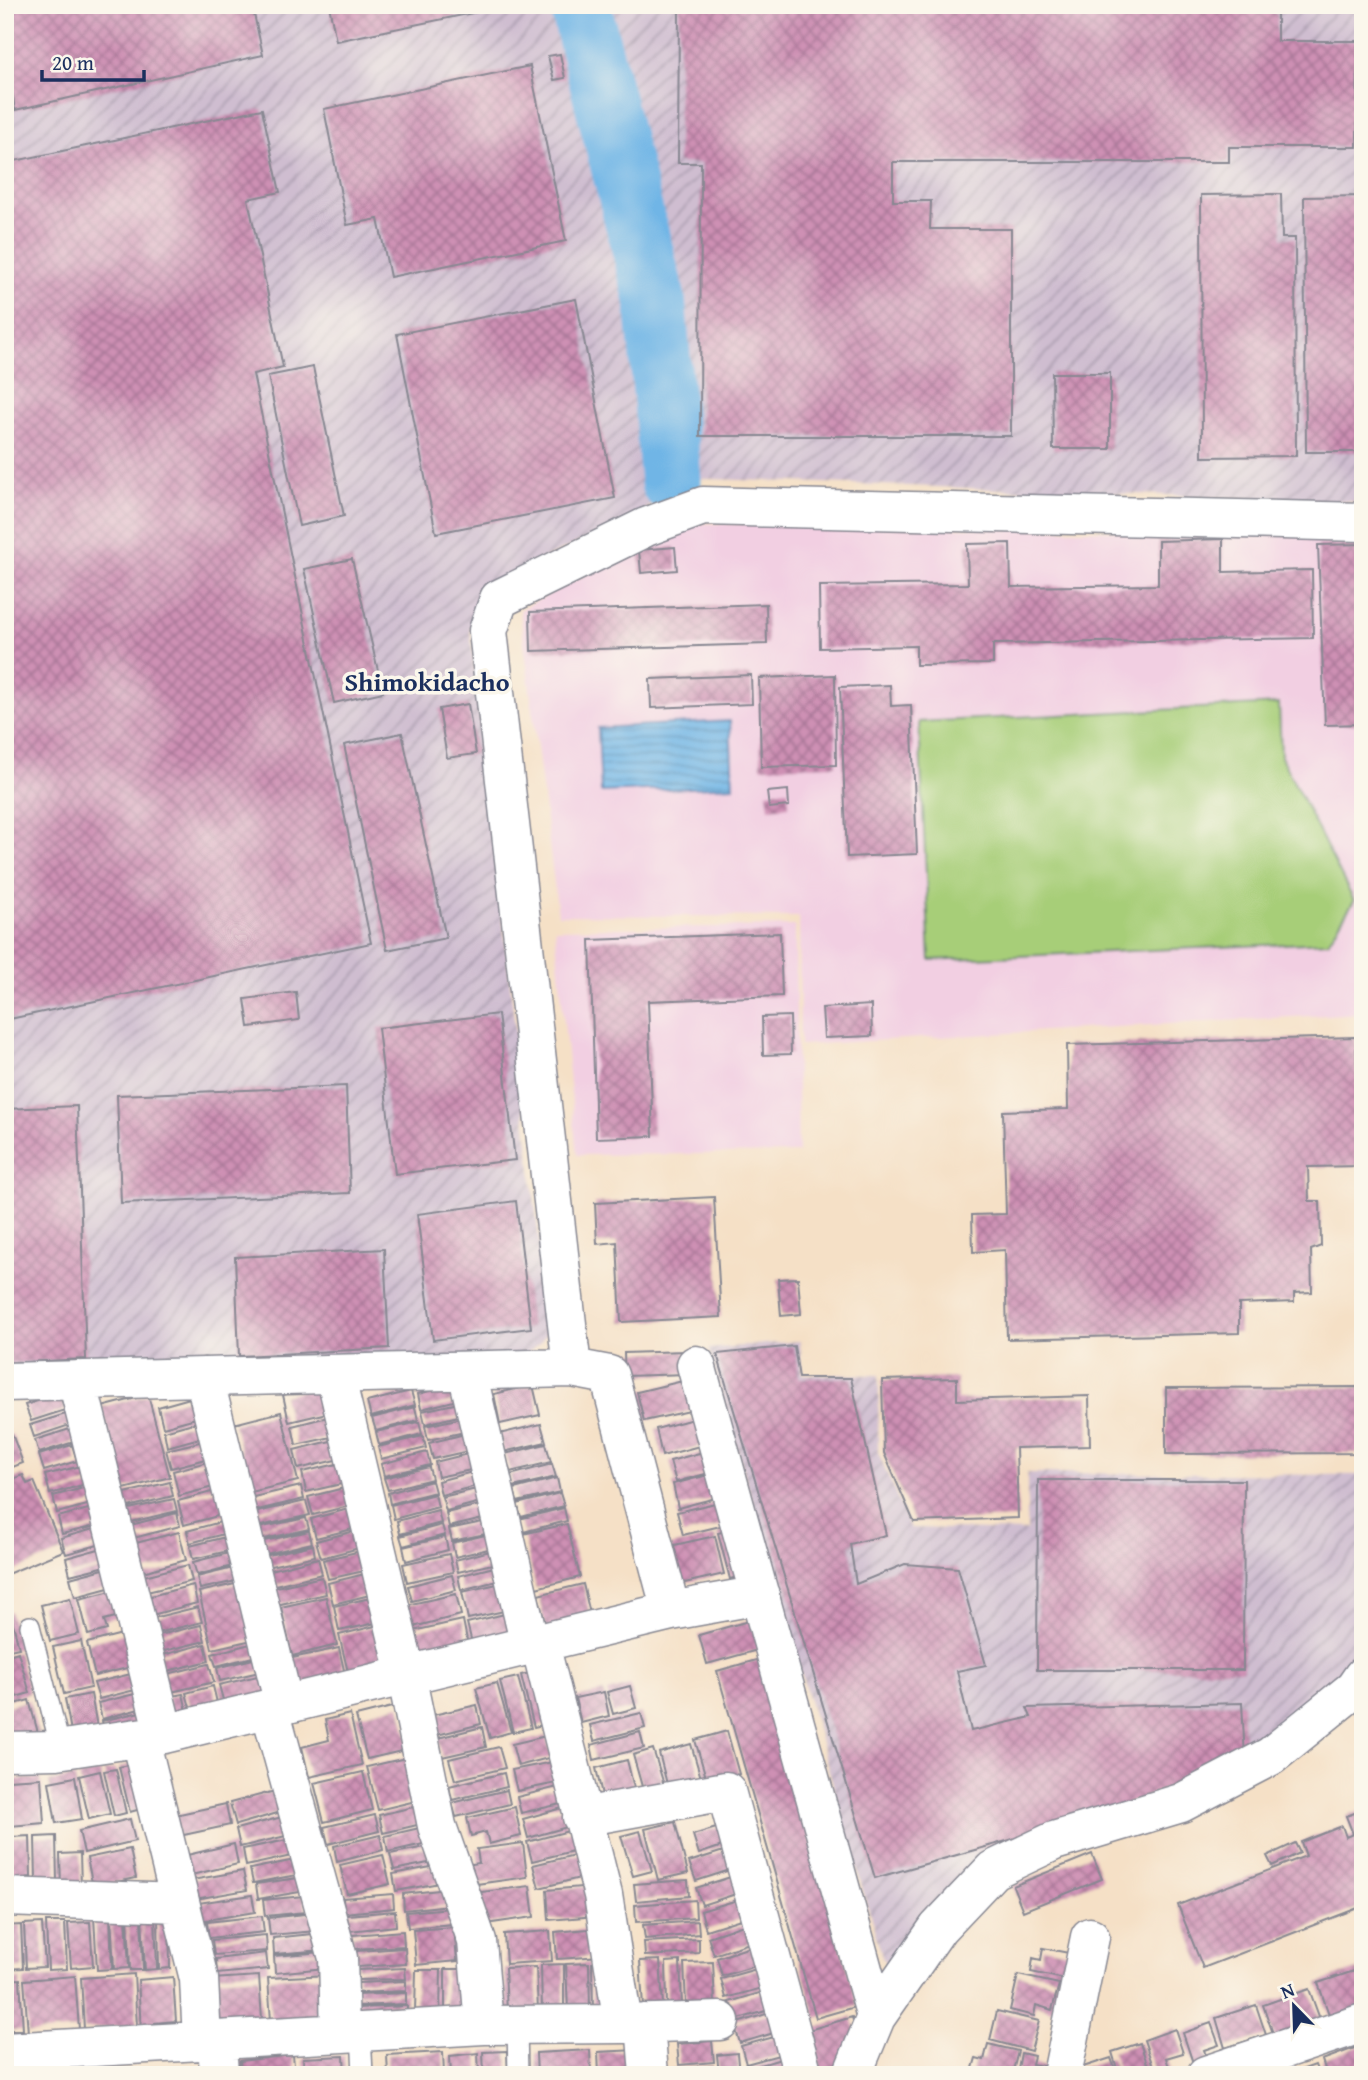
<svg xmlns="http://www.w3.org/2000/svg" width="1368" height="2080" font-family="'Gentium Book Plus',serif">
<style>
.built{fill:#f2cfe2}
.industrial{fill:url(#industrial-furrows)}
.park{fill:#a7ce78;stroke:#617e6b;stroke-width:2}
.water{fill:url(#water-rules);stroke:#4672a2;stroke-width:2}
.lines{fill:none;stroke-linecap:round;stroke-linejoin:round}
.river{stroke:#70b5e6;stroke-width:61}
.building{fill:url(#building-cross-hatch)}
.service-casing{stroke:#888892;stroke-width:22}
.minor-casing{stroke:#888892;stroke-width:41}
.service{stroke:#fff;stroke-width:19}
.minor{stroke:#fff;stroke-width:38}
.labels{text-anchor:middle;dominant-baseline:central;stroke-width:7;stroke-linejoin:round;paint-order:stroke}
.neighbourhood-label{font-size:26px;font-weight:bold;fill:#1b2f5e;stroke:#fbf7ec}
</style>
<defs>
<pattern id="industrial-furrows" width="10" height="10" patternUnits="userSpaceOnUse" patternTransform="scale(1.75)"><rect width="10" height="10" fill="#cfbdd0"/><path d="M-1 1l2-2M0 10L10 0M9 11l2-2" fill="none" stroke="#a79aac"/></pattern>
<pattern id="water-rules" width="6" height="5" patternUnits="userSpaceOnUse" patternTransform="scale(1.75)"><rect width="6" height="5" fill="#70b5e6"/><path d="M0 2.5h6" fill="none" stroke="#5b94be"/></pattern>
<pattern id="building-cross-hatch" width="8" height="8" patternUnits="userSpaceOnUse" patternTransform="scale(1.75)"><rect width="8" height="8" fill="#ce90b4"/><path d="M0 0l8 8M0 8l8-8" fill="none" stroke="#a67696"/></pattern>
</defs>
<rect width="100%" height="100%" fill="#fbf7ec"/>
<filter id="ink" filterUnits="userSpaceOnUse"><feTurbulence type="fractalNoise" baseFrequency=".0143" numOctaves="2"/><feDisplacementMap in="SourceGraphic" scale="14" xChannelSelector="R" yChannelSelector="G"/><feConvolveMatrix kernelMatrix="1 2 1 2 8 2 1 2 1" color-interpolation-filters="sRGB"/></filter>
<filter id="wash" filterUnits="userSpaceOnUse"><feTurbulence type="fractalNoise" baseFrequency=".00686" numOctaves="4" result="noise"/><feDisplacementMap in="SourceGraphic" scale="28" xChannelSelector="R" yChannelSelector="G"/><feGaussianBlur stdDeviation="1.57" result="paint"/><feColorMatrix in="noise" values="0 0 0 0 0 0 0 0 0 0 0 0 0 0 0 0 0 1.4 0 .05"/><feComposite in="paint" operator="in"/></filter>
<g filter="url(#wash)">
<rect width="100%" height="100%" fill="#f5e0c6"/>
<path class="built" d="M681,523L1363,535V1013L800,1045L799,917L558,915L520,610Z
M795,926L798,1153L577,1155L555,929Z"/>
<path class="industrial" d="M5,5H565L662,476L655,497L644,512L495,581L478,598L470,629L549,1329L539,1344L520,1358L5,1374Z
M596,5H1363V502L682,478L668,292Z
M800,1341L802,1374L879,1375L878,1452L910,1528L1027,1531V1473L1363,1475V1641L1340,1674L1246,1758L1034,1838L962,1874L891,1972L882,1957L709,1349Z"/>
<path class="park" d="M1279,704L1281,757L1354,901L1328,942L930,960L919,722Z"/>
<path class="water" d="M730,721L733,786L601,792L598,728Z"/>
<g class="lines">
<path class="river" d="M580,5L655,299L671,482"/>
</g>
<g id="blocks">
<path class="building" d="M5,5H252L263,55L15,110L12,92L5,93Z
M329,5H506L507,6L336,41Z
M679,5H1259L1277,14V41H1358L1357,147H1229V162H893V201H931L930,229H1011V436H700L701,163H678Z
M560,54L565,78L554,80L548,56Z
M530,66L566,241L390,277L378,219L347,225L324,109Z
M262,109L280,192L248,199L283,367L253,374L371,943L5,1020V163Z
M1281,194L1282,238H1295L1296,456L1202,457L1201,195Z
M1363,196V452H1306L1304,197Z
M576,299L615,498L436,533L397,334Z
M313,367L344,516L299,526L268,376Z
M1052,373H1110V449H1053Z
M1223,539V572L1312,570L1313,638L993,644V664L916,665V646L820,648L819,586L968,584L967,544L1010,543L1011,587L1158,585V541Z
M1363,544V724L1325,725L1318,545Z
M675,547L677,570L641,573L639,550Z
M352,559L383,692L334,703L304,569Z
M766,604L767,644L531,651L530,612Z
M751,675L752,704L651,708L650,679Z
M835,675L836,765L761,767L759,678Z
M890,685L891,706L911,705L917,854L847,857L840,687Z
M468,704L476,754L447,758L439,709Z
M402,733L446,938L387,950L344,745Z
M788,790L789,806L769,808L767,792Z
M780,933L782,996L648,1001L653,1136L596,1138L590,940Z
M296,992L299,1020L249,1027L245,999Z
M871,1005L872,1036L824,1038L822,1008Z
M498,1014L515,1160L395,1174L378,1028Z
M790,1016L791,1054L763,1055L762,1017Z
M1356,1037L1360,1166L1308,1167L1309,1201H1320L1321,1246L1311,1250L1312,1292L1294,1293V1302L1239,1304V1333L1007,1339L1005,1250L973,1252L972,1215L1006,1214L1003,1111L1068,1109L1067,1045Z
M346,1086L350,1193L121,1203L117,1095Z
M77,1106L86,1359L5,1363V1109Z
M714,1197L721,1317L621,1322L617,1242L597,1244L595,1203Z
M516,1201L531,1328L433,1340L417,1214Z
M384,1249L389,1348L239,1356L235,1257Z
M798,1278L801,1314L781,1316L778,1279Z
M794,1346L799,1378H851L886,1535L850,1544L856,1584L905,1564L958,1568L986,1665L957,1671L971,1731L1031,1717L1027,1708L1242,1703L1245,1758L1096,1816L875,1878L717,1354Z
M686,1351L687,1374L625,1376L624,1353Z
M957,1378V1400L1089,1396L1090,1446L1016,1448L1018,1518L914,1522L884,1453L882,1380Z
M691,1379L699,1409L644,1421L637,1392Z
M462,1383L466,1398L421,1409L418,1394Z
M533,1385L540,1415L500,1424L494,1394Z
M321,1386L327,1413L289,1422L283,1395Z
M1363,1387V1453L1166,1454V1388Z
M411,1391L415,1405L371,1417L367,1402Z
M60,1394L65,1410L31,1421L25,1405Z
M148,1395L170,1477L124,1489L102,1407Z
M197,1396L203,1416L163,1427L158,1407Z
M468,1401L471,1413L425,1424L422,1411Z
M415,1407L418,1420L376,1431L372,1418Z
M281,1412L298,1481L251,1492L234,1424Z
M69,1413L73,1424L34,1437L30,1425Z
M332,1416L336,1436L296,1445L292,1426Z
M471,1416L474,1430L428,1440L425,1426Z
M704,1416L711,1443L662,1456L656,1429Z
M204,1420L207,1436L167,1447L164,1431Z
M419,1422L422,1434L379,1445L376,1432Z
M541,1424L546,1442L503,1452L499,1434Z
M73,1428L77,1441L39,1453L35,1440Z
M473,1432L477,1449L433,1459L429,1443Z
M12,1434L23,1463L5,1470V1437Z
M423,1436L426,1448L381,1459L378,1447Z
M339,1439L344,1458L298,1469L294,1450Z
M208,1440L213,1457L171,1468L166,1450Z
M546,1444L551,1462L510,1472L505,1454Z
M72,1445L77,1461L44,1471L39,1455Z
M714,1449L720,1470L676,1482L670,1461Z
M427,1452L430,1465L384,1476L381,1464Z
M476,1452L480,1468L438,1477L435,1462Z
M211,1461L217,1486L179,1496L173,1471Z
M346,1462L350,1482L306,1492L302,1472Z
M552,1464L556,1477L513,1487L510,1475Z
M85,1465L90,1483L50,1494L45,1475Z
M429,1467L432,1479L388,1490L384,1478Z
M480,1470L484,1484L441,1495L438,1481Z
M720,1472L727,1495L678,1508L673,1484Z
M23,1475L27,1484L34,1481L63,1551L5,1575V1482Z
M557,1478L560,1492L517,1502L514,1489Z
M1038,1480H1244L1243,1670H1037Z
M432,1481L435,1492L390,1504L388,1493Z
M170,1482L173,1496L120,1509L117,1495Z
M91,1486L95,1503L57,1513L53,1496Z
M301,1486L304,1499L253,1511L249,1498Z
M352,1486L357,1504L313,1515L308,1497Z
M485,1487L488,1500L446,1511L442,1497Z
M219,1490L225,1514L184,1525L178,1501Z
M560,1493L564,1506L521,1517L517,1504Z
M435,1494L438,1507L394,1519L391,1505Z
M174,1499L177,1511L123,1524L120,1511Z
M728,1500L733,1523L683,1535L677,1512Z
M306,1501L310,1515L256,1527L253,1513Z
M488,1503L491,1517L449,1527L446,1513Z
M96,1507L100,1525L62,1534L58,1517Z
M356,1507L361,1527L316,1538L311,1519Z
M564,1508L567,1521L523,1532L519,1519Z
M438,1510L441,1523L400,1534L397,1521Z
M177,1513L180,1526L126,1540L123,1527Z
M306,1518L309,1529L260,1540L258,1528Z
M228,1520L231,1532L190,1543L187,1531Z
M492,1520L495,1532L452,1541L449,1529Z
M567,1524L580,1577L536,1588L523,1534Z
M442,1525L445,1535L403,1546L400,1536Z
M101,1527L105,1543L66,1554L61,1538Z
M738,1528L749,1574L730,1579L718,1533Z
M363,1529L367,1546L321,1558L316,1541Z
M309,1531L312,1543L262,1555L260,1542Z
M179,1532L186,1560L143,1572L136,1543Z
M494,1533L497,1547L455,1557L452,1543Z
M233,1535L237,1549L193,1559L190,1546Z
M715,1536L724,1574L680,1584L670,1546Z
M445,1537L448,1550L406,1561L403,1547Z
M313,1545L315,1556L266,1567L264,1556Z
M106,1547L110,1565L70,1575L66,1558Z
M369,1549L373,1569L328,1579L323,1560Z
M498,1549L501,1562L458,1572L455,1560Z
M237,1551L240,1564L197,1575L193,1562Z
M449,1554L453,1572L407,1582L403,1564Z
M318,1558L322,1574L271,1586L267,1571Z
M188,1565L192,1581L147,1592L144,1576Z
M502,1565L505,1579L461,1590L458,1576Z
M241,1566L245,1579L200,1589L197,1577Z
M111,1567L116,1586L75,1597L70,1578Z
M373,1572L378,1593L333,1604L328,1583Z
M452,1575L456,1590L412,1601L408,1586Z
M322,1577L326,1594L276,1605L272,1588Z
M244,1582L257,1639L212,1649L199,1592Z
M506,1582L513,1609L468,1619L462,1592Z
M583,1584L591,1618L546,1628L538,1595Z
M193,1585L197,1603L152,1615L147,1597Z
M116,1590L123,1615L104,1620L107,1630L88,1635L79,1599Z
M456,1594L461,1615L413,1627L407,1605Z
M380,1596L385,1621L339,1631L334,1606Z
M326,1597L337,1645L292,1656L281,1607Z
M70,1598L79,1634L50,1641L41,1605Z
M198,1607L202,1622L157,1633L153,1618Z
M10,1611L19,1648L5,1651V1613Z
M513,1612L519,1640L474,1651L467,1623Z
M463,1620L469,1650L420,1661L413,1631Z
M752,1620L761,1649L707,1664L699,1635Z
M387,1623L396,1660L348,1672L339,1635Z
M201,1625L205,1641L160,1652L155,1636Z
M126,1633L135,1666L95,1676L87,1643Z
M81,1641L91,1688L64,1694L53,1647Z
M258,1642L261,1655L216,1666L212,1654Z
M205,1644L209,1661L163,1672L159,1656Z
M339,1648L346,1679L290,1691L283,1660Z
M18,1652L30,1693L5,1700V1656Z
M261,1657L264,1671L220,1681L217,1668Z
M760,1659L858,2006L816,2018L717,1671Z
M209,1664L214,1682L167,1693L163,1675Z
M539,1671L551,1723L534,1727L521,1675Z
M135,1673L139,1689L99,1699L94,1683Z
M266,1674L272,1699L226,1711L219,1685Z
M518,1677L531,1728L513,1732L500,1681Z
M497,1683L511,1732L490,1738L476,1688Z
M213,1686L219,1711L193,1718L186,1693Z
M630,1686L636,1708L613,1714L607,1692Z
M604,1692L609,1716L581,1723L575,1698Z
M139,1693L143,1708L102,1719L98,1703Z
M91,1694L98,1732L72,1737L65,1699Z
M183,1694L189,1719L173,1723L167,1697Z
M29,1700L40,1740L12,1747L5,1723V1707Z
M400,1705L410,1749L367,1759L356,1716Z
M477,1705L481,1724L437,1735L433,1715Z
M144,1711L147,1727L106,1737L102,1721Z
M641,1713L645,1728L594,1741L590,1725Z
M350,1714L362,1765L309,1777L302,1747L329,1740L325,1720Z
M482,1727L486,1747L442,1757L438,1738Z
M727,1731L739,1774L708,1784L695,1740Z
M640,1732L644,1748L594,1760L591,1745Z
M546,1736L552,1757L518,1766L512,1744Z
M691,1744L701,1778L668,1788L659,1753Z
M499,1747L505,1768L455,1780L449,1759Z
M653,1749L666,1791L645,1797L633,1755Z
M410,1757L420,1800L378,1810L367,1767Z
M627,1760L636,1796L604,1804L596,1768Z
M558,1761L562,1782L517,1791L512,1770Z
M137,1763L148,1807L130,1812L119,1767Z
M116,1769L126,1813L114,1816L104,1771Z
M100,1771L110,1814L89,1819L79,1776Z
M363,1772L372,1810L324,1822L314,1783Z
M504,1773L507,1787L452,1800L449,1786Z
M75,1777L82,1819L56,1823L49,1782Z
M41,1778L44,1823L10,1826L8,1780Z
M566,1785L570,1802L521,1813L517,1797Z
M507,1790L510,1804L456,1817L452,1803Z
M275,1791L281,1812L236,1825L230,1803Z
M226,1804L230,1825L179,1836L175,1815Z
M422,1805L426,1823L383,1833L379,1815Z
M515,1807L521,1836L489,1844L486,1832L471,1836L467,1818Z
M562,1808L567,1827L528,1838L523,1819Z
M1363,1810V1906L1203,1968L1178,1905L1306,1856L1301,1842L1342,1826L1346,1837L1353,1834L1346,1816Z
M375,1815L379,1831L328,1844L324,1827Z
M286,1816L290,1835L240,1847L236,1829Z
M130,1819L135,1841L84,1853L79,1831Z
M675,1822L688,1873L658,1880L645,1829Z
M428,1826L432,1842L388,1852L385,1836Z
M723,1826L728,1844L699,1854L693,1835Z
M576,1829L581,1849L532,1861L527,1842Z
M640,1831L652,1871L633,1876L621,1836Z
M380,1835L383,1850L337,1862L334,1846Z
M30,1836L31,1877L12,1879L11,1837Z
M56,1836L57,1881L36,1880L35,1837Z
M292,1839L296,1855L246,1866L243,1849Z
M523,1843L527,1877L469,1885L466,1865L479,1863L477,1849Z
M1295,1843L1300,1853L1272,1866L1267,1856Z
M234,1844L238,1864L187,1876L183,1856Z
M435,1845L438,1861L394,1870L390,1854Z
M733,1848L739,1867L696,1881L689,1862Z
M130,1849L136,1878L93,1887L87,1858Z
M80,1853L81,1886L61,1887L60,1854Z
M583,1853L588,1876L539,1888L533,1865Z
M1092,1854L1102,1879L1023,1911L1013,1886Z
M383,1855L390,1884L347,1894L340,1865Z
M295,1860L297,1875L253,1883L250,1869Z
M442,1865L445,1882L396,1891L393,1874Z
M243,1871L247,1890L195,1899L192,1880Z
M740,1874L745,1891L702,1905L696,1888Z
M298,1878L300,1892L258,1899L256,1884Z
M688,1880L689,1896L636,1901L634,1884Z
M530,1886L534,1917L485,1924L481,1892Z
M593,1886L596,1916L549,1920L547,1890Z
M448,1889L450,1905L404,1910L403,1894Z
M393,1894L394,1908L344,1913L343,1898Z
M252,1895L255,1912L200,1921L198,1903Z
M304,1896L306,1912L265,1916L263,1900Z
M744,1898L750,1916L706,1930L701,1911Z
M695,1900L696,1918L636,1922L635,1905Z
M451,1908L453,1924L408,1928L406,1912Z
M395,1911L396,1926L349,1931L347,1915Z
M314,1913L316,1931L270,1935L268,1918Z
M110,1916L112,1969L97,1970L94,1917Z
M128,1916H141L143,1970H130Z
M155,1916L157,1969L145,1970L142,1917Z
M158,1916H169L170,1968L159,1969Z
M262,1916L264,1932L209,1938L207,1922Z
M111,1917H126L129,1968L114,1969Z
M698,1921L699,1934L645,1939L643,1925Z
M755,1921L761,1939L714,1955L708,1937Z
M46,1922H65L67,1969L48,1970Z
M90,1922L93,1966L71,1968L68,1923Z
M42,1923L45,1967L26,1968L24,1924Z
M21,1925L23,1968L5,1969V1926Z
M454,1927L457,1961L416,1965L413,1930Z
M600,1928L602,1956L557,1959L555,1932Z
M403,1931L404,1946L353,1949L352,1935Z
M550,1931L552,1961L506,1964L504,1934Z
M322,1933L324,1950L274,1954L273,1938Z
M266,1935L267,1951L214,1955L212,1940Z
M699,1939V1953L645,1956L644,1942Z
M759,1944L765,1963L722,1976L717,1958Z
M405,1948L406,1964L357,1967L356,1951Z
M1043,1948L1074,1954L1069,1980L1031,1972L1033,1958L1041,1960Z
M324,1952L325,1968L275,1973L274,1956Z
M266,1953L268,1969L217,1974L216,1959Z
M660,1960L663,2005L643,2006L640,1961Z
M680,1961L682,2005L667,2006L666,1962Z
M609,1962L611,2010L593,2011L592,1963Z
M713,1962L715,2004L686,2005L684,1963Z
M589,1963L590,2011H568L566,1964Z
M564,1964V2012H542L541,1965Z
M767,1966L773,1985L726,1998L721,1979Z
M536,1967L538,2010L507,2012L505,1968Z
M405,1968L406,1979L357,1980V1970Z
M1363,1968V2012L1332,2023L1318,1983Z
M445,1969H467V2011L445,2012Z
M416,1970H441L440,2012H415Z
M134,1974L137,2026L84,2029L81,1978Z
M329,1975L331,2017L271,2021L268,1978Z
M1018,1975L1059,1984L1052,2010L1036,2005L1034,2016L1010,2010Z
M75,1976L79,2029L28,2033L24,1980Z
M259,1976L262,2019L216,2023L212,1979Z
M173,1977L176,2021L155,2023V2029L141,2030L138,1980Z
M20,1979L23,2030H5V1980Z
M406,1981V1991L357,1993V1983Z
M773,1989L779,2007L732,2021L726,2003Z
M1309,1989L1321,2022L1275,2039L1263,2005Z
M406,1993V2004L357,2006V1995Z
M1256,2005L1266,2035L1225,2048L1216,2018Z
M407,2006V2018L357,2020V2008Z
M779,2010L784,2030L740,2043L734,2024Z
M997,2011L1039,2021L1031,2051L990,2040Z
M852,2017L858,2038L846,2075H823L809,2030Z
M1211,2023L1219,2045L1204,2050L1210,2067L1196,2072L1183,2033Z
M1175,2029L1183,2053L1166,2058L1171,2073L1156,2075L1144,2040Z
M785,2034L790,2052L746,2064L741,2046Z
M712,2041L714,2062L679,2065L677,2044Z
M1140,2043L1151,2075H1119L1112,2052Z
M988,2044L1018,2051L1012,2075H971L976,2058L984,2060Z
M1363,2045V2072L1327,2075L1322,2060Z
M590,2050L591,2075H537L536,2053Z
M636,2050L638,2074L599,2075L598,2052Z
M507,2051L508,2075H484L483,2052Z
M443,2052L444,2075H388L387,2055Z
M478,2053L479,2075H451L450,2056Z
M737,2053L739,2075H719L717,2055Z
M1021,2053L1034,2056L1032,2064L1048,2067L1047,2075H1017Z
M293,2055L295,2075H241L240,2061Z
M344,2056L345,2075H304L303,2058Z
M791,2056L787,2075H749L747,2069Z
M1111,2058L1117,2075H1082L1080,2068Z
M87,2065L88,2075H49L48,2068Z
M1315,2065L1319,2075H1290V2074Z
M713,2066V2075H671V2069Z"/>
</g>
</g>
<g filter="url(#ink)">
<use href="#blocks" fill-opacity="0" stroke="#888892" stroke-width="2"/>
<g class="lines">
<g class="service-casing">
<path id="service" d="M30,1626L61,1750
M517,2025L518,2075
M361,2031L363,2075"/>
</g>
<g class="minor-casing">
<path id="minor" d="M696,1365L876,2017
M467,1371L530,1646
M335,1374L406,1674L437,1826L477,1941L484,2025
M204,1377L284,1705
M77,1380L164,1734
M5,1382L572,1368L488,631L499,599L646,527L703,506L1363,522
M671,1611L760,1595
M270,1709L338,1958L340,2033
M140,1739L199,1979L202,2041
M5,1751L57,1750L164,1734L671,1611L609,1375L572,1368
M582,1817L726,1791L803,2075
M5,1897L180,1903
M645,2023L649,2075
M623,2024L720,2021
M217,2040L219,2075
M5,2052L484,2025L623,2024L603,1895L540,1644
M852,2075L876,2017L938,1928L993,1870L1054,1841L1181,1803L1271,1756L1354,1689L1363,1676
M1062,2075L1090,1937
M1206,2075L1363,2023"/>
</g>
<use href="#service" class="service"/>
<use href="#minor" class="minor"/>
</g>
</g>
<g class="labels">
<g class="neighbourhood-label">
<text x="427" y="681">Shimokidacho</text>
</g>
</g>
<rect width="1368" height="2080" fill="none" stroke="#fbf7ec" stroke-width="28"/>
<g transform="translate(1294 2006) rotate(337)" stroke="#fbf7ec" stroke-width="5" paint-order="stroke">
<path d="M0-5L12 26L0 18L-12 26Z" fill="#1b2f5e"/>
<text y="-10" font-size="19" font-weight="bold" text-anchor="middle" fill="#1b2f5e">N</text>
</g>
<path d="M42 70v10h102v-10" fill="none" stroke="#1b2f5e" stroke-width="3.5"/>
<text x="52" y="70" font-size="21" fill="#1b2f5e" stroke="#fbf7ec" stroke-width="5" paint-order="stroke">20 m</text>
</svg>
